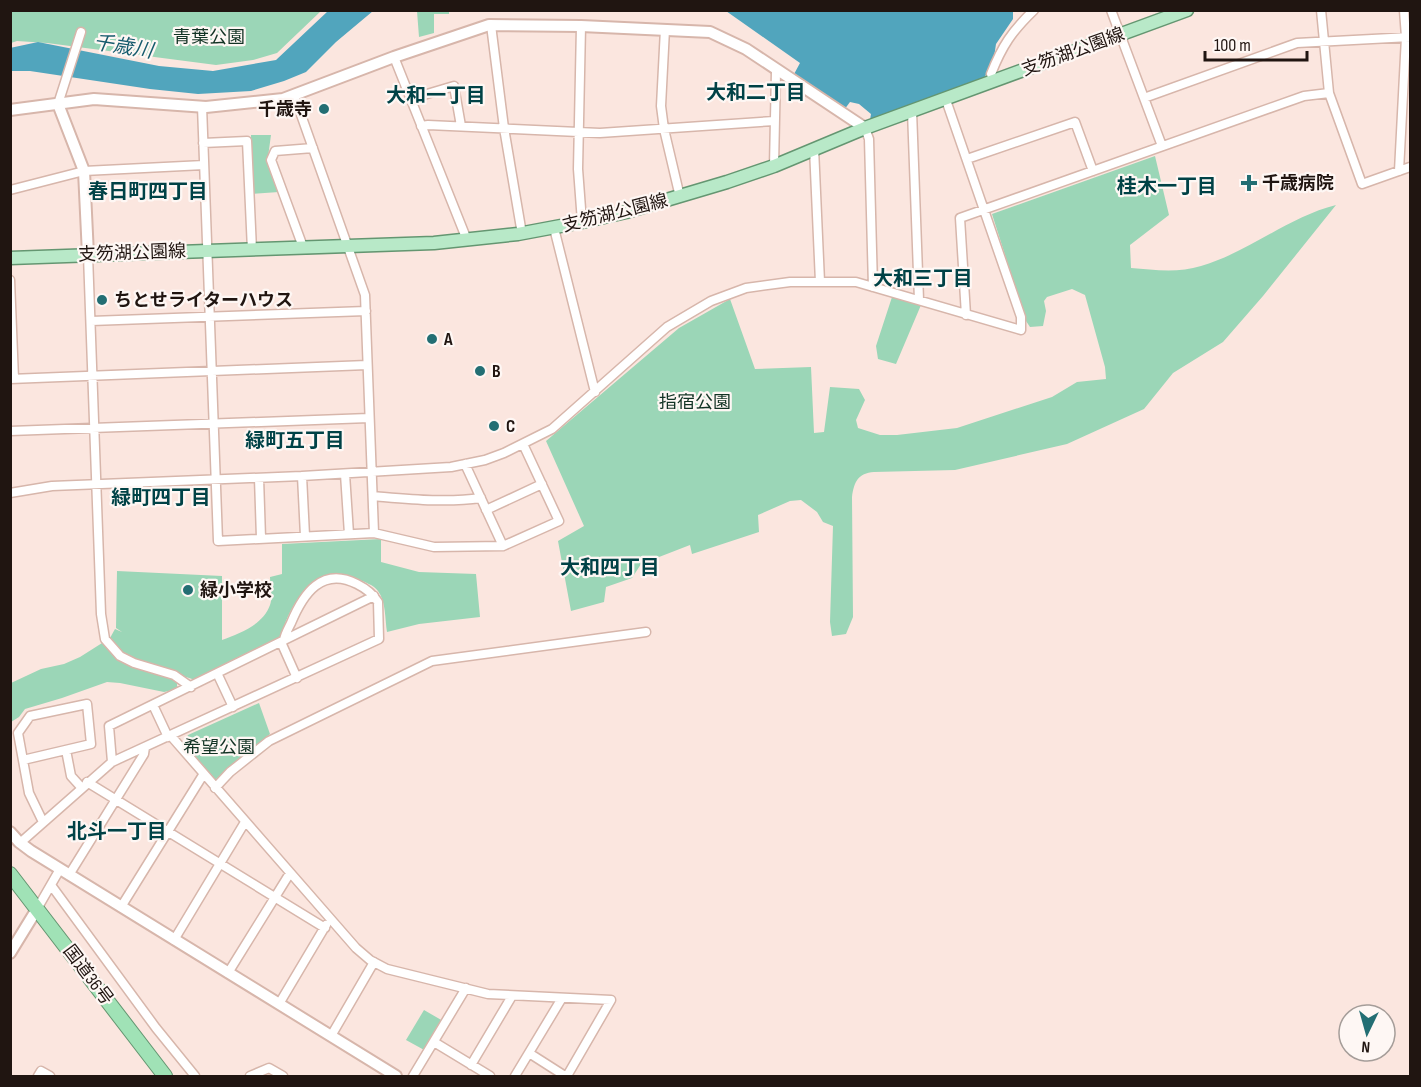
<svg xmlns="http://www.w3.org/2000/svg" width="1421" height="1087" font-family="'Sofia Sans Condensed','Noto Sans JP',sans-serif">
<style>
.green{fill:#9bd6b7}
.water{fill:#51a5bd}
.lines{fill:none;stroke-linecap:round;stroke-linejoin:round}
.minor-casing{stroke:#d7b6ab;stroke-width:11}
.tertiary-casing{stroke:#d7b6ab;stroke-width:14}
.primary-casing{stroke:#649671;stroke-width:15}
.trunk-casing{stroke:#649671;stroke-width:16}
.minor{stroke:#fff;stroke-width:8}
.tertiary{stroke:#fff;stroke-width:10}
.primary{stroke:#b8e9c8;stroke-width:12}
.trunk{stroke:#a0e2b6;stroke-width:14}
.poi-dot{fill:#236e73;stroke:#fef7f4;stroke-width:2}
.labels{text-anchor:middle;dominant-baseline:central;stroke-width:4.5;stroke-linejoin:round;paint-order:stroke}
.park-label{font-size:18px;fill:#123324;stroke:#fef7f4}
.street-label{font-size:18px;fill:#201511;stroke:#fef7f4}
.poi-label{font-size:18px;font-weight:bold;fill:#201511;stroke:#fef7f4;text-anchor:start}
.water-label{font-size:20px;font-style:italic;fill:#165b6d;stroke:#fef7f4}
.neighbourhood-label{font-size:20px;font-weight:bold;fill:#004246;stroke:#fef7f4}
</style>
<rect width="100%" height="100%" fill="#fbe6df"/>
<path class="green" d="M10,11H321L277,53L253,60L216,65L47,43L17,41L11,43Z
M417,11H449V14H434V33L419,37Z
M251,135H271L268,157L279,192L252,194Z
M1155,156L1169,215L1130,245L1131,268C1154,270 1179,273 1201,266C1249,252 1288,217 1336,205L1263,296L1223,342L1173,373L1144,409L1067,444L955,470L874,472C858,473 854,482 852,497L853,617L846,634L832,636L830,622L833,526L823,522L817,512L801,500L790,501L758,515L759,532L692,554L690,545L641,564L632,578L606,587L604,602L571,611L558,541L584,526L546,441L679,328L730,299L755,369L811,367L814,433L824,432L830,387L859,389L865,400L856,420L858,428L880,435H897L957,428L1052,397L1077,382L1106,379L1105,367L1085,295L1072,289L1047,297L1044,301L1046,311L1043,326L1030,327L1026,321L992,214Z
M892,297L921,305L896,364L878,359L876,346Z
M381,539V562L419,572L476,574L480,617L419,624L387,632C385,620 386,601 378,591C374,585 364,582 358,579C319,560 288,603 281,638L195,680L186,677L177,683V689L164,692L120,683L107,682L62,698L25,709L19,717L11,722V683L41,669L64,664L80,657L110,638L115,629L122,632L116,628L117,571L222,576V640C240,633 263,625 270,605C273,597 270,585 270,577L282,574V544Z
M259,703L270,734L215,780L183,744L188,735Z
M424,1010L443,1021L426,1051L406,1040Z"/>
<path class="water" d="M1013,10V19L996,44L993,64L982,81L870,120L871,114L859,104L850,102L844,110L793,76L800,63L726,11Z
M328,11H373L336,42L306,72L284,81L251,91L198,94L150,89L30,71H11L10,48L38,42L159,66L213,71L276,60Z"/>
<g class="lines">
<g class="minor-casing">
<path id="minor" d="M1111,10L1162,146
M1321,10L1329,93L1362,184L1410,167
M491,25L504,128L522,234
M581,26L578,169L582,222
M665,29L661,106L664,129L680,197
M394,57L467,240
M994,82L991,74C1002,46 1012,31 1034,10
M294,95L365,295L374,533
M1144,98L1297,43L1410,37
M410,99L454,86L461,126
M58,104L81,32
M202,106L218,541L374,533L434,547L503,546L559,521L523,444
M912,111L919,300
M421,126L428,125L600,133L774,121
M865,128L869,139L873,287
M203,143L247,141L252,250
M814,148L820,282
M967,159L1075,122L1093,171
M774,166L776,71
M1399,171L1406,37L1404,10
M10,190L84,171L204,165
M554,228L595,392
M303,247L271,160L275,151L313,148
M88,255L101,614L105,639L120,656L134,663L174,675L191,687
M10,280L14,379
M966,315L960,218L1304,96L1329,93
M91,321L366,311
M10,379L367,365
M10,431L369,418
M465,464L503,546
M345,474L349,534
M302,476L305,536
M259,478L261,538
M10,493L52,486L302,476L451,467L485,460L504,453L552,429L667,327L711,301L746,288L790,282H856L1021,330V317L946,100
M373,496C409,499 445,503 481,498
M486,510L542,484
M281,642L297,678
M217,673L233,707
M153,705L168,737
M171,736L356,948L370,960L387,969L488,994L611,1000L567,1076
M66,750L71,776L81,787
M23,760L91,744L87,704L30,716L18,733L29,793L43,822
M112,762L109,726L374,596
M87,782L325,928
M215,788L230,772L269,741L432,661L646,632
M20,843L112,762L379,639L378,602C373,594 365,588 357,584C322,566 303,594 291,623C288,629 285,634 284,640
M69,875L144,754L145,747
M51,885L156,1028L195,1076
M121,907L203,775
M37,909L60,869
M174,940L245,822
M228,973L290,873
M279,1004L326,925
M331,1036L374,962
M434,1042L490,1076
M529,1053L565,1076
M471,1065L512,996
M38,1076L41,1071L50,1076
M250,1076L269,1068L283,1076
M413,1076L466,988
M515,1076L562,998"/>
</g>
<g class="tertiary-casing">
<path id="tertiary" d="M58,104L84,171L88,255
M10,110L94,99L206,107L283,99L394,57L489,25L581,26L710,32L746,49L865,128
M10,832L19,842L31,851L396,1076
M10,953L37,909"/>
</g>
<g class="primary-casing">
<path id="primary" d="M10,258L434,243L518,234L582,222L626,212L727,182L774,166L865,128L1187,10"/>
</g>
<g class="trunk-casing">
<path id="trunk" d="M10,874L165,1076"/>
</g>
<use href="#minor" class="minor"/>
<use href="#tertiary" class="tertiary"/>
<use href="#primary" class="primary"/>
<use href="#trunk" class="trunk"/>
</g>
<g class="poi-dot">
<circle cx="324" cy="109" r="6"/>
<path d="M1246 174h6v6h6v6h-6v6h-6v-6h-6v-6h6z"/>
<circle cx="102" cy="300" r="6"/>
<circle cx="432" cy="339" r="6"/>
<circle cx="480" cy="371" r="6"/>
<circle cx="494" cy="426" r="6"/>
<circle cx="188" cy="590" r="6"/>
</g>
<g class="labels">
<g class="park-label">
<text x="209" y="37">青葉公園</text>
<text x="695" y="402">指宿公園</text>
<text x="219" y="747">希望公園</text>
</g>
<g class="street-label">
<text transform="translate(1073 52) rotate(-20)">支笏湖公園線</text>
<text transform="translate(615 213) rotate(-14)">支笏湖公園線</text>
<text transform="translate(132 253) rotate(-2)">支笏湖公園線</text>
<text transform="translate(88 975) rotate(53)">国道36号</text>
</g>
<g class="poi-label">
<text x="312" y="109" text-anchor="end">千歳寺</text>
<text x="1262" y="183">千歳病院</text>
<text x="114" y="300">ちとせライターハウス</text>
<text x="444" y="339">A</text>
<text x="492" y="371">B</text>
<text x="506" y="426">C</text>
<text x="200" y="590">緑小学校</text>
</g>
<g class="water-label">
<text transform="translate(123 47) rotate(9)">千歳川</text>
</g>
<g class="neighbourhood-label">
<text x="756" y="93">大和二丁目</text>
<text x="436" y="96">大和一丁目</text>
<text x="1167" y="187">桂木一丁目</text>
<text x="148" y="192">春日町四丁目</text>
<text x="923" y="279">大和三丁目</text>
<text x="295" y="441">緑町五丁目</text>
<text x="161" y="498">緑町四丁目</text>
<text x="610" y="568">大和四丁目</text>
<text x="117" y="832">北斗一丁目</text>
</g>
</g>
<rect width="1421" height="1087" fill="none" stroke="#201511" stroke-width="24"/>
<g transform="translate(1367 1033) rotate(185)"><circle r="28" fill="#fef7f4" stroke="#a59d99" stroke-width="1.5"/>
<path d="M0-4.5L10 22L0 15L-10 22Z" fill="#236e73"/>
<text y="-9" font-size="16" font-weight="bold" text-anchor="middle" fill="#201511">N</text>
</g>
<path d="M1205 51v9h102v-9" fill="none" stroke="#201511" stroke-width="3"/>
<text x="1214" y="51" font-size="18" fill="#201511" stroke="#fef7f4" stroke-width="4.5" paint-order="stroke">100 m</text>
</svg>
